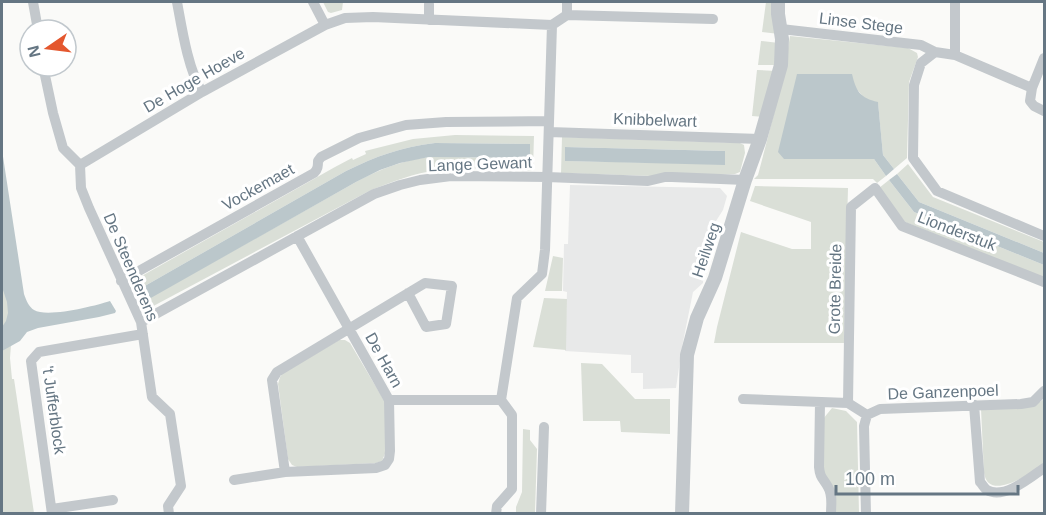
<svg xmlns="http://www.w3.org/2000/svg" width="1046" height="515" font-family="Arial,sans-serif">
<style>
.built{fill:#e8e9e9}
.green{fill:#dadfd7;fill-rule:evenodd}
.water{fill:#bbc7cb}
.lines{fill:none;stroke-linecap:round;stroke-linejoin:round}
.minor{stroke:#c3c8cc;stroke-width:10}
.tertiary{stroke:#c3c8cc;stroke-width:14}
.labels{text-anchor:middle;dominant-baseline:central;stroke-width:6;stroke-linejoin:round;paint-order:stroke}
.street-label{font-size:16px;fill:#657683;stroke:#fff}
</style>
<rect width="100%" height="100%" fill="#fafaf8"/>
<path class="built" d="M570,185L720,188L727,196L723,210L716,221L712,241H707L705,250L703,283L693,292L682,347L676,388L643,389V373H631V355L565,351L567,292L563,291L564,244H568Z"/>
<path class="green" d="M323,2H343L342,10L331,13L328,12Z
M766,2H775L779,34L762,32Z
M790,36L908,48L917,53L918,57L909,82L907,158L894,169L883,155L878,103L865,99L855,87L797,75L874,159L886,176L877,183L873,179H754L758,175C770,129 783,83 790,36Z
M761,41L779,43L776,65H758Z
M757,70L776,71L764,117L752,116Z
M455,135L534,136L533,169L531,171C501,170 468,166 438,170C414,173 392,182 371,190L144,311L131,282L335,167L352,158L353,160L366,154L365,151L413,139ZM435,143L530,144V157C498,160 464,156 431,157C404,159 379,170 356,182L149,298L143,287L346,171C377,156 401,147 435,143Z
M562,137L740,143L744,145L745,153L740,172L735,174L651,176L561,173ZM565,147L725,151V164L565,161Z
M908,164L933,197L1044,242V253L919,202L897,174Z
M889,180L914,212L1044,265V278L905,222L879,188Z
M755,186L848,188L844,343H714L717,327L741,232L792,249H811V222L750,201Z
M2,236L13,318L10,358L12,379H14L34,513H2Z
M553,256L563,258L562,291H545Z
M544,298L567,299L566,350L533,347Z
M339,340H345L350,343L385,402L386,451L382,461L376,463L297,467L292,465L288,459L278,384L280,377L283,373Z
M581,363L602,364L635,399H670V434L621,432L620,421H583Z
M1044,399V464C1032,472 989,503 984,473L981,409L1040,402Z
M832,408L846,411L857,422L859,513H835L823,475V419Z
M523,429L530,430V440L537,449L535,513H516V507L522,492Z"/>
<path class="water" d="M797,74H852C856,91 860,98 878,102L883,155L894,169L886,176L874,159H784L778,152Z
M435,143L530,144V158L429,157L400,163L380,170L356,182L149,299L143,287L346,171C377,156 401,147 435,143Z
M565,147L725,151V165L565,161Z
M2,150L24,294C26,300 29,307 34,310C47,318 95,306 110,301L116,311L115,313L99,317L38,328L27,332L20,341L2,351V327L6,321L8,313L7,302L2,287Z
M897,174L919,202L1044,253V265L914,212L889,180Z"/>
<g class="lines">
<path class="minor" d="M33,2L38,30
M177,2C182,29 188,69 202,92
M313,2L325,25
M429,4V20
M567,15L713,19
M567,15V2
M781,29L921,45L935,52
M955,55V2
M43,66L53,113L63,148L80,165
M1032,88L1044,58
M1044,111L1034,106L1030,101L1032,88L955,55L935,52L921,63L914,85L913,158L937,191L1044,236
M549,132L760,139
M80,165L202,92L325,25L345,18L373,17L552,25L567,15
M80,165L81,188L89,208L141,322L152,397L170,414L181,486L168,506L169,514
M121,281L314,173C318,169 318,166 318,161L321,157L359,138L406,125L446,122L549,121
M141,322L374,194L400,185L420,180L451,176L547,177L648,181L665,177H672L745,180
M743,399L848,403L867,415
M389,400H501
M820,403L819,467C820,478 823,478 828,487C833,495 831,504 831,514
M848,403L851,207L875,188L902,226L1044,282
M974,405L980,482C983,485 984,488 987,490C1004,500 1031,477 1044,468
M285,472L272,380L277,372L425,283L452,286L446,324L426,327L408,293
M234,480L285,472L376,468L385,465L389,459L390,451L389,400L297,236
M52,509L113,500
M52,514L31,361L39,352L143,334
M496,514L497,506L512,489V415L501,400L517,298L542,274L545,250L552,25
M541,514L544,427
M866,514L864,426L867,415L880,409L1021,404L1033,402L1044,391"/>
<path class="tertiary" d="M682,514L687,355L697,318L715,278L745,180L760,139L781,65L782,39L778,14V2"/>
</g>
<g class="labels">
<g class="street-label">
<text transform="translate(861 23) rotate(7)">Linse Stege</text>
<text transform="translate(194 80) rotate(-30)">De Hoge Hoeve</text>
<text transform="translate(655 120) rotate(2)">Knibbelwart</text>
<text transform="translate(480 164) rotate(-2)">Lange Gewant</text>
<text transform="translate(258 187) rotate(-29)">Vockemaet</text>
<text transform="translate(957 231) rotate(21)">Lionderstuk</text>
<text transform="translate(706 250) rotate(-71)">Heilweg</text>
<text transform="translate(131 267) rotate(67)">De Steenderens</text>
<text transform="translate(835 289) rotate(-89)">Grote Breide</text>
<text transform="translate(384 360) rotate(61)">De Harn</text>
<text transform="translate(943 392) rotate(-2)">De Ganzenpoel</text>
<text transform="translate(54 410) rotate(82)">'t Jufferblock</text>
</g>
</g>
<rect width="1046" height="515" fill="none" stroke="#657683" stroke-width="6"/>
<g transform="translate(48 48) rotate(256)"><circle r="28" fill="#ffffff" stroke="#c1c8cd" stroke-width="1.5"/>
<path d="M0-4.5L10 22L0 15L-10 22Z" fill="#e4572e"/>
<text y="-9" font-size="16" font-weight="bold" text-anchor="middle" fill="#657683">N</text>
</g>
<path d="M836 485v9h182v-9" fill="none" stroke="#657683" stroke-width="3"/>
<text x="845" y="485" font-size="18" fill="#657683" stroke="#ffffff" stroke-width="4.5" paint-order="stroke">100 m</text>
</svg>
